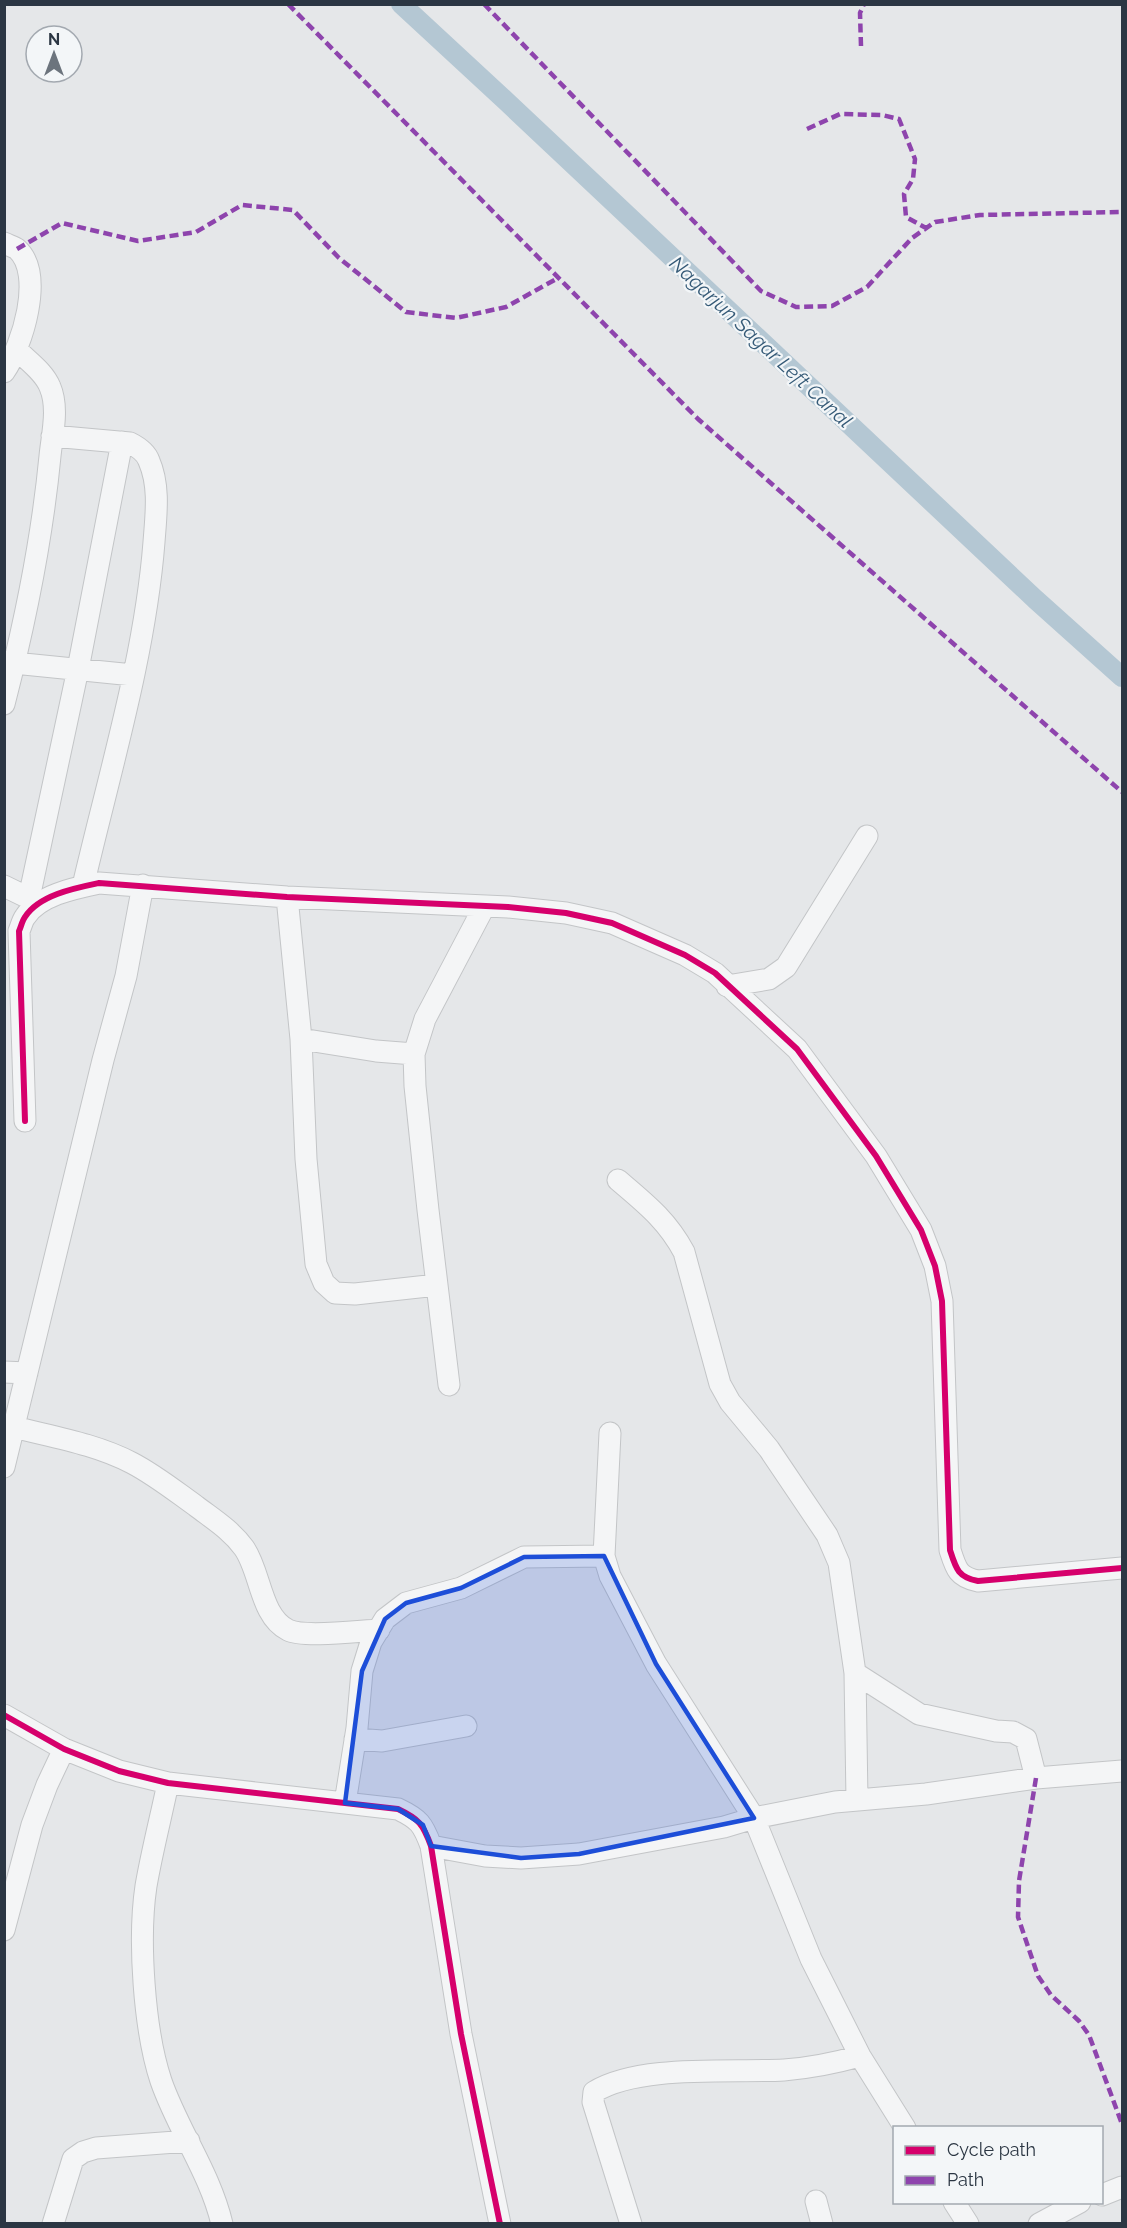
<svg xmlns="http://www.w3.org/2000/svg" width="1127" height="2228" font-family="Raleway,sans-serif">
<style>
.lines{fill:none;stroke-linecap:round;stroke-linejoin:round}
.canal{stroke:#b4c7d3;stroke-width:20}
.minor-casing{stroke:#c3c5c7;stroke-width:23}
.minor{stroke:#f4f5f6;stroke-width:21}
.quiet{stroke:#8e44ad;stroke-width:4.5;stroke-dasharray:9 4.5;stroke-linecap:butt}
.cycleway-casing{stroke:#f3f6f8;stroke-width:10}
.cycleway{stroke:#d6006c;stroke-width:6}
.marked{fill:#1d4ed8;fill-opacity:0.2;stroke:#1d4ed8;stroke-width:4.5;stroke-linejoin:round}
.labels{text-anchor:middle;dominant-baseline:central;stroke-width:4.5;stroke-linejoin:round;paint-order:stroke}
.water-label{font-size:20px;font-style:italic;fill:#355a77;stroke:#f3f6f8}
</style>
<rect width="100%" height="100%" fill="#e5e7e9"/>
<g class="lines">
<path class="canal" d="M401,4L507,102L1035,599L1122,677"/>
<g class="minor-casing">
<path id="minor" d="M4,243C8,245 14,247 17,249C45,274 22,347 4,372
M52,436L130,443C138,447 146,452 149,461C160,486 156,515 154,542C145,657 109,774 83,886
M4,662L133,675
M4,704C25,623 42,540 50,456C52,435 59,408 50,387C44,372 28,361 17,350
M4,886L39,903
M287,897L301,1039L306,1159L316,1264L324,1283L335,1293L355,1294L437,1285
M29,898L78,669L122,442
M727,986L769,979L786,967L867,836
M301,1039L376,1051L414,1054
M25,1121L19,931C21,927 22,921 25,917C39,895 75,888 99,883L287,897L508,907L566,913L612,923L685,955L715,973L797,1049L876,1156L921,1230L935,1266L942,1301L950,1550C956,1569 958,1577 978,1581L1122,1568
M618,1180C645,1203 667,1220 684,1252L720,1384L730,1402L769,1449L827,1535L839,1563L855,1673L857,1800
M4,1372L27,1373
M449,1385L428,1210L415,1086L414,1054L425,1019L484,907
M14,1427C53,1437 96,1444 132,1463C155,1475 175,1491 196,1506C213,1519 231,1530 244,1548C261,1572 260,1616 288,1630C304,1638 358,1631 379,1630
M610,1433L604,1556L610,1576L656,1664L754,1818L811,1959L860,2056L905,2128
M4,1467L103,1060L126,976L143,885
M855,1673L919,1714L996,1731L1013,1732L1026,1739L1036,1778
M4,1715L64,1749L119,1771L168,1783L398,1809C419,1819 423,1824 431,1846L461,2034L500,2224
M355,1739L382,1741L466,1726
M168,1783C161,1817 152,1851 146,1886C138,1939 144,2030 161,2081C178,2130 210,2173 222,2224
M345,1803L357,1728L362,1671L371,1642L385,1619L406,1603L461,1588L524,1557L604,1556
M431,1846L485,1856L521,1858L579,1854L724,1827L754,1818L835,1802L926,1794L1036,1778L1122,1771
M4,1930L32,1825L47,1785L64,1749
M1102,2195L1122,2187
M816,2201L822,2224
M954,2202L968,2224
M53,2224L73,2159L83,2152L96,2148L189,2141
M631,2224L593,2102L594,2092C639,2064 731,2073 784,2070C810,2068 835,2063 860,2056
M1039,2224L1080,2202"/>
</g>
<use href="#minor" class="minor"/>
<path class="quiet" d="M288,4L698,419L1122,792
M484,4L761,291L796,307L832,306L867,287L912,238L935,222L980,215L1122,212
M861,46L860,13L864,4
M807,129L840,114L882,115L899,119L915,159L913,179L904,194L906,217L926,228
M17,249L62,223L138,241L196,232L242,205L293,210L339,258L406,312L456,318L506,307L558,278
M1036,1778L1019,1881L1018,1917L1038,1976L1051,1995L1079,2021L1089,2035L1122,2124"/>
<g class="cycleway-casing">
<path id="cycleway" d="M25,1121L19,931C21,927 22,921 25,917C39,895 75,888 99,883L287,897L508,907L566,913L612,923L685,955L715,973L797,1049L876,1156L921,1230L935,1266L942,1301L950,1550C956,1569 958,1577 978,1581L1122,1568
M4,1715L64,1749L119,1771L168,1783L398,1809C419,1819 423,1824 431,1846L461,2034L500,2224"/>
</g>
<use href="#cycleway" class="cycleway"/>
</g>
<path class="marked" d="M604,1556L656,1664L754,1818L579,1854L521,1858L431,1846L423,1825L398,1809L345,1803L362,1671L385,1619L406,1603L461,1588L524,1557Z"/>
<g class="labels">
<g class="water-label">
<text transform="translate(761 342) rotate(43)">Nagarjun Sagar Left Canal</text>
</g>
</g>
<rect width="1127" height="2228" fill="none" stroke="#2b3643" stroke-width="12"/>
<rect x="893" y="2126" width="210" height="78" fill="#f3f6f8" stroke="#a3a9b0" stroke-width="1.5"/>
<rect x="905" y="2146" width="30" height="9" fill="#d6006c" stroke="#a3a9b0" stroke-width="1.5"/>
<text x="947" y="2156" font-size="18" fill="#2b3643">Cycle path</text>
<rect x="905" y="2176" width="30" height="9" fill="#8e44ad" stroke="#a3a9b0" stroke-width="1.5"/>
<text x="947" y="2186" font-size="18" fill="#2b3643">Path</text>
<g transform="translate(54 54)"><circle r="28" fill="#f3f6f8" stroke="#a3a9b0" stroke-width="1.5"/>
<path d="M0-4.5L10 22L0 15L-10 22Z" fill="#6c747d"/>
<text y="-9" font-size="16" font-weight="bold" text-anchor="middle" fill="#2b3643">N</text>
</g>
</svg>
